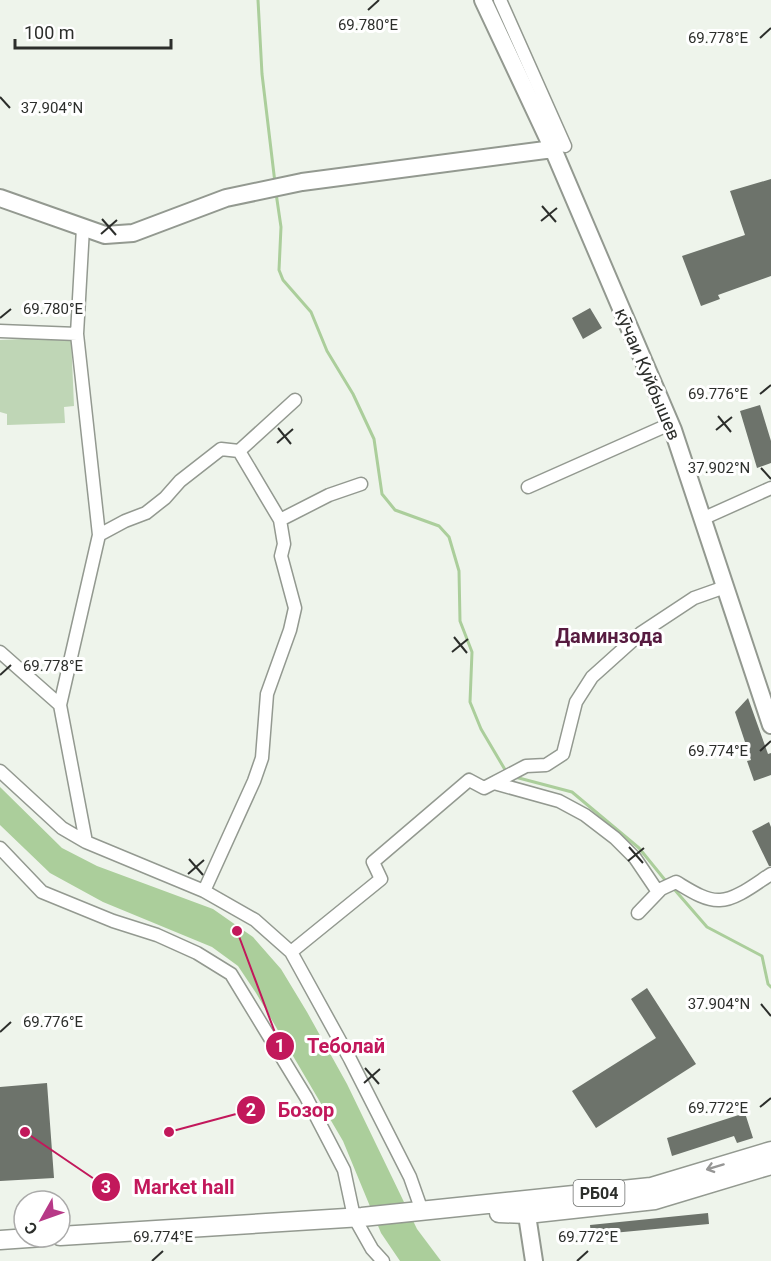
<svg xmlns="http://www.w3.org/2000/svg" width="771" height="1261" font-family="Roboto,sans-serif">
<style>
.green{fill:#bfd6b6}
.water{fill:#abce9b}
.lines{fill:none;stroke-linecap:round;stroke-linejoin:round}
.stream{stroke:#abce9b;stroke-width:3}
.building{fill:#6d736b}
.street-casing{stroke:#939990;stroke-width:15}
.secondary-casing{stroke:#939990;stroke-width:20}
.primary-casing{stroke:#939990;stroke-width:21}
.street{stroke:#fff;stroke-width:12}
.secondary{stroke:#fff;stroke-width:16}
.primary{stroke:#fff;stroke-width:18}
.oneway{stroke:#969695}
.ticks{fill:none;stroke:#2c2e2b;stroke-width:2}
.labels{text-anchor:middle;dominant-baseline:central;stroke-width:6;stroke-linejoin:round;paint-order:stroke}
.shield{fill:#fff;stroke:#6b6d6b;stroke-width:1.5}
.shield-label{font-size:16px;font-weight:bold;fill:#2c2e2b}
.street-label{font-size:18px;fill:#2c2e2b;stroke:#fff}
.neighbourhood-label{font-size:20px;font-weight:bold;fill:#571b40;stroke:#fff}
.ticks-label{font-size:15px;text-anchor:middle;fill:#2c2e2b;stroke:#fff;stroke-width:6;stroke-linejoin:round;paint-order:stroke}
.leader{fill:none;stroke:#c2185b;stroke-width:2}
.callout-dot{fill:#c2185b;stroke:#fff;stroke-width:2}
.mark-label{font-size:18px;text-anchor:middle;font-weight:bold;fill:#fff}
.callout-label{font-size:20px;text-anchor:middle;font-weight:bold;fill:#c2185b;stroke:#fff;stroke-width:6;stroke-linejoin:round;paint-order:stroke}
</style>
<rect width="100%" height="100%" fill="#eef4eb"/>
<path class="green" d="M71,337L74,406L64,407L65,423L7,425V414L0,412V340Z"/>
<path class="water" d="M0,787L62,848L97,866L213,909L253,937L281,969L307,1012L347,1084L417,1229L441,1261H400L381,1233L343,1141L256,993L238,966L212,947L103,902L50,873L0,825Z"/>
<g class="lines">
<path class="stream" d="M258,0L262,74L275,183
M276,193L281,227L279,270L283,280L311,312L327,351L353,394L374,439L382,494L395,510L439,526L449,537L459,571L460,621L472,652L470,702L481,729L507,773
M515,777L572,792L639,848L665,880
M674,889L707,927L762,956L768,984L771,987"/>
</g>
<path class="building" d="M771,179V276L718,295L720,299L701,306L682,256L745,235L730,191Z
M590,308L602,328L583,339L572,318Z
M760,405L771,441V463L757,468L740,411Z
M748,698L768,754L771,753V775L754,781L747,761L751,760L735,712Z
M769,822L771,827V866H769L752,831Z
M647,988L696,1064L596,1128L572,1091L656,1038L631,999Z
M47,1083L54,1178L0,1181V1087Z
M745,1113L753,1138L737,1143L734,1136L672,1156L667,1138Z
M708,1213L709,1224L591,1235L590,1225Z"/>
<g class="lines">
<g class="street-casing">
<path id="street" d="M500,0L565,146
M0,331L77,334
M528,487L670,424
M702,519L771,488
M280,520L329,495L361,484
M99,535L125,521L146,513L165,498L180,481L221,449L239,451L295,400
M0,652L60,705L86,842L204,891L255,920L291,952L350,1059L410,1177L422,1211
M60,705L99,535L77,334L83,228
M0,771L62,828L86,842
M494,783L559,801L585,815L615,838L635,858L656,889H661L676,882C688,889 705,901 720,900C736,900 758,882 771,874
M0,848L42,892L113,921L157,935L197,953L231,974L306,1097L344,1170L354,1217L372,1249L383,1261
M204,891L254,781L262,758L267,694L290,630L295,608L281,556L284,544L280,520L239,451
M638,913L661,889
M291,952L381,879L373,862L469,780L484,788L526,766L546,765L563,754L576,702L592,677L641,633L694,598L725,587"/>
</g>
<g class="secondary-casing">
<path id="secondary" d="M483,0L553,149L673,430L771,725
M0,198L105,235L133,233L226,198L302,182L553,149
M525,1202L534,1261"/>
</g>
<g class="primary-casing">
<path id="primary" d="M499,1213L527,1214L655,1200L771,1165
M60,1236L362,1217L651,1187L771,1151
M0,1240L43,1237"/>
</g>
<use href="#street" class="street"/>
<use href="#secondary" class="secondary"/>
<use href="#primary" class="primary"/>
</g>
<defs><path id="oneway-shaft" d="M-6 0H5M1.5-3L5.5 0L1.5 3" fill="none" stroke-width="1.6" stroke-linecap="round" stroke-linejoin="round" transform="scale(1.5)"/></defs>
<use class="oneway" href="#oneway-shaft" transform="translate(715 1167) rotate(163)"/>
<path class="ticks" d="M368,10L379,0M760,38L771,28M0,97L10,108M542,206L556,222M102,219L116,235M541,221L557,208M101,234L117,220M0,318L11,309M760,394L771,385M718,416L731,432M278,428L291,444M716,430L732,417M277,443L293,429M761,468L771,479M454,637L467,653M452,652L468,639M0,675L11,665M760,751L771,741M629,847L643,863M189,859L203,875M628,861L644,848M188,874L204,860M761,1004L771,1016M0,1032L11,1022M365,1068L379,1084M364,1083L380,1069M760,1107L771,1098M152,1261L163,1251M577,1261L588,1251"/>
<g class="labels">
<rect class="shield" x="573.5" y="1180" width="51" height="26" rx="4.5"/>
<g class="shield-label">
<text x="599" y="1193">РБ04</text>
</g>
<g class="street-label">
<text transform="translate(648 374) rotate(67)">кӯчаи Куйбышев</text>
</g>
<g class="neighbourhood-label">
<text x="609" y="636">Даминзода</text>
</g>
</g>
<g class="ticks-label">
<text x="368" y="30">69.780°E</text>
<text x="718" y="43">69.778°E</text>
<text x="52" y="113">37.904°N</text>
<text x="53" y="314">69.780°E</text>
<text x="718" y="399">69.776°E</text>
<text x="719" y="473">37.902°N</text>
<text x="53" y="671">69.778°E</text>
<text x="718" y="756">69.774°E</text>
<text x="719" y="1009">37.904°N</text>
<text x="53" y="1027">69.776°E</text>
<text x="718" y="1113">69.772°E</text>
<text x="163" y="1242">69.774°E</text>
<text x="588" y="1242">69.772°E</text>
</g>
<path class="leader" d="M237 931L280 1046M169 1132L251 1110M25 1132L106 1187"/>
<g class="callout-dot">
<circle cx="237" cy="931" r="6"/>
<circle cx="169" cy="1132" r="6"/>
<circle cx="25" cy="1132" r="6"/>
<circle cx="280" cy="1046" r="15"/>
<circle cx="251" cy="1110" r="15"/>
<circle cx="106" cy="1187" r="15"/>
</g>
<g class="mark-label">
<text x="280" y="1052">1</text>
<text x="251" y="1116">2</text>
<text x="106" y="1193">3</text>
</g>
<g class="callout-label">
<text x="346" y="1053">Теболай</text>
<text x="306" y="1117">Бозор</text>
<text x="184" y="1194">Market hall</text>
</g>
<g transform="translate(42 1219) rotate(230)"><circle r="28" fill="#ffffff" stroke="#ababaa" stroke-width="1.5"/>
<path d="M0-4.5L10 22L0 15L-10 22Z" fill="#b73987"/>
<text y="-9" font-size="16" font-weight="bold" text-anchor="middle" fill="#2c2e2b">С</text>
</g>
<path d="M15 39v9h156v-9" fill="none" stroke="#2c2e2b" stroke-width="3"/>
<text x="24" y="39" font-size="18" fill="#2c2e2b" stroke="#ffffff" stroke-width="4.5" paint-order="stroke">100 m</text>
</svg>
